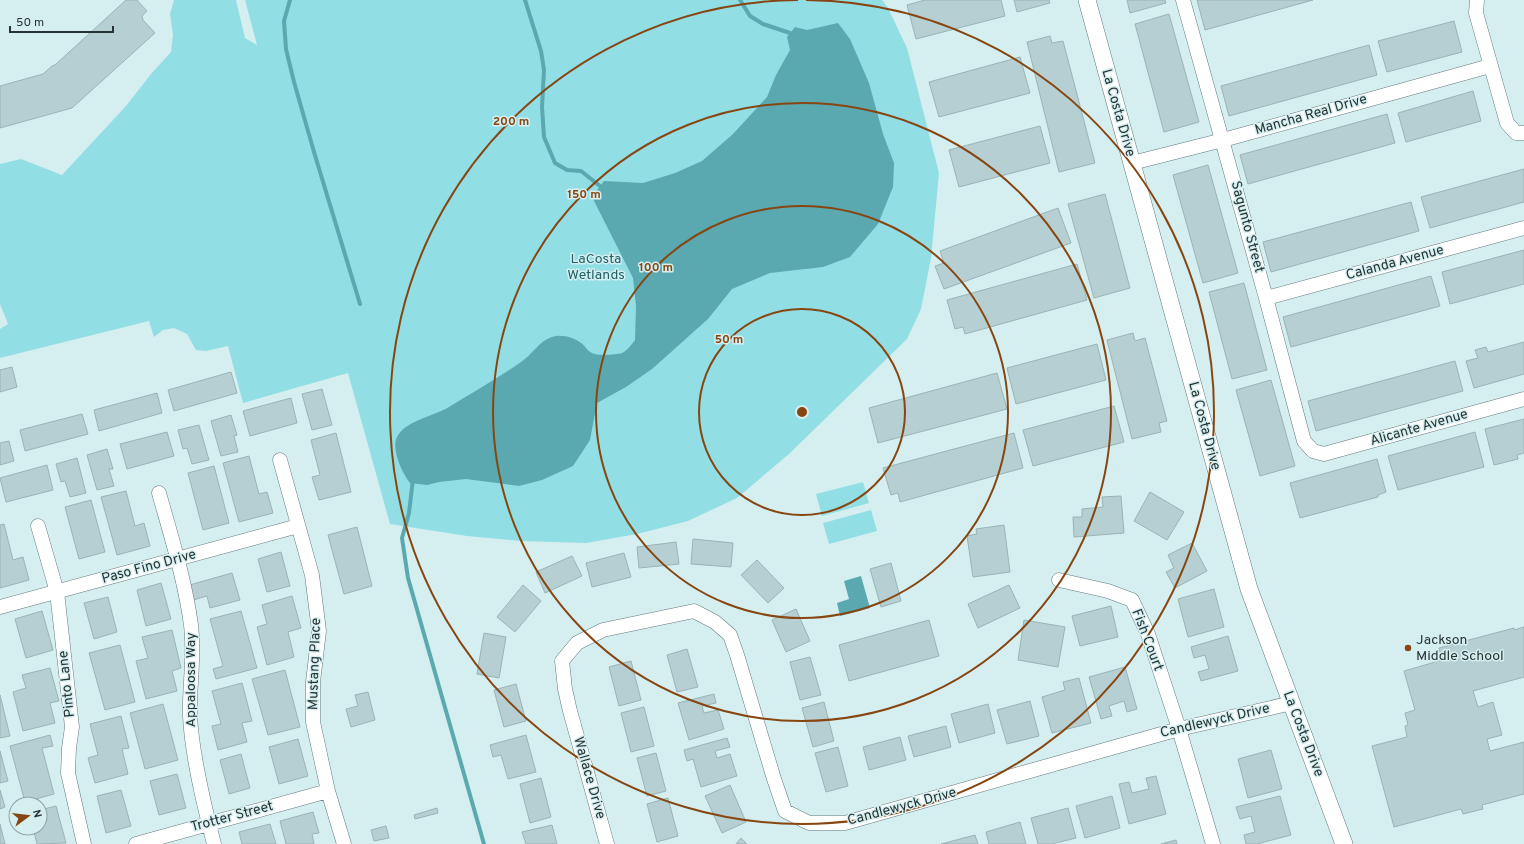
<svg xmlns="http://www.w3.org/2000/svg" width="1524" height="844" font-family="Overpass,sans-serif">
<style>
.green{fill:#92dee5}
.water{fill:#5aa8b0}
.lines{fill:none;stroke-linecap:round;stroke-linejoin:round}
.stream{stroke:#5aa8b0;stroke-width:4}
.building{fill:#b6cfd2;stroke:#9ab3b5}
.minor-casing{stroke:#637a7d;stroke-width:15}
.tertiary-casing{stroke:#637a7d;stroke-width:18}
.minor{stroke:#fff;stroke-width:14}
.tertiary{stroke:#fff;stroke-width:17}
.ring{fill:none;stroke:#874611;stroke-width:2}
.poi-dot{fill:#874611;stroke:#d5eff1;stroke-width:1.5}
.labels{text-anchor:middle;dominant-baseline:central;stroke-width:3;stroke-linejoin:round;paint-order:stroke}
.street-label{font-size:14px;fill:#283233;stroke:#d5eff1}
.park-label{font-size:14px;fill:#1f5f65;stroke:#d5eff1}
.poi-label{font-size:14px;fill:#283233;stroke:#d5eff1;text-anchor:start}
.centre{fill:#874611;stroke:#d5eff1;stroke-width:2}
.ring-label{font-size:12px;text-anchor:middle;font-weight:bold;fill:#874611;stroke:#d5eff1;stroke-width:3;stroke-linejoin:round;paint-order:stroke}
</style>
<rect width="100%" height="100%" fill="#d5eff1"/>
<path class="green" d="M174,0H236L245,38L257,45L245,0H882L888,8L907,48L939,173L931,258L921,309L907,339L789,454L737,498L688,521L637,534L586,543L521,541L467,536L390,524L348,373L243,403L228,346L206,351L196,350L187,334L174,328L163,330L154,337L149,321L0,358V329L8,324L0,304V164L21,159L62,175L126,106L151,74L171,52L173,35L170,14Z
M863,482L869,503L822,516L816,494Z
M871,510L877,531L829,544L823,523Z"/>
<path class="water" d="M838,23L850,39L869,83L883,134L894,163L893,187L878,224L850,257L823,267L770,273L732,289L708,319L652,369L626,387L597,403L590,440L573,466L542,480L519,486L466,479L439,482L427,485L410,483C402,473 391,449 397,437C405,421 434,416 449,407C473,392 498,378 521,362C532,355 539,341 552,337C561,334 573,337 581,343C585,345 587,351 592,353C597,356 616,355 622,353C627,351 632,344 635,340L636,306L633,278L592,197L604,181L643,183L675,173L702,161L733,134L767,97L776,75L790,50L787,37L795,27L807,30Z
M861,576L870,608L840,616L837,603L849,599L844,581Z"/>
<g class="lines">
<path class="stream" d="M290,0L284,21L286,49L294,82L314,152L360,304
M525,0L541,51L544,70L542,107L544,137L555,163L567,170L581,171L600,186
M740,0L750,16L763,24L790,33
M413,479L409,513L402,538L408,578L484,844"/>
</g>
<path class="building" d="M126,0H137L147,11L142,16L143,20L155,33L72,108L0,128V86L43,74L52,66L55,65Z
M925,0H1001L1005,16L916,39L907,5Z
M1014,0H1049L1050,3L1017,12Z
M1127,0H1165L1166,3L1130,13Z
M1197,0H1313L1205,30Z
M1169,14L1199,122L1164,132L1135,24Z
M1454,21L1462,52L1387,72L1378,41Z
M1050,36L1052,43L1063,41L1095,163L1059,172L1027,42Z
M1369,45L1377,75L1229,116L1221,86Z
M1020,57L1030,93L939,117L929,82Z
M1473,91L1481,121L1406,142L1398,113Z
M1387,114L1395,143L1248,184L1240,155Z
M1040,126L1050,163L959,187L949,150Z
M1208,165L1238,273L1203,283L1173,175Z
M1524,169V202L1430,228L1421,197Z
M1105,194L1130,288L1094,298L1068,204Z
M1411,202L1419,231L1271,272L1263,242Z
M1058,208L1071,243L944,289L935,266L944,263L940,251Z
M1524,250V284L1450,304L1442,272Z
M1077,264L1087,300L965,334L963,327L955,329L947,300Z
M1431,276L1440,306L1291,347L1283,317Z
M1244,283L1267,370L1232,379L1209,292Z
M1133,333L1135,341L1145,338L1167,421L1159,423L1161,432L1132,439L1107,340Z
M1524,342V374L1474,388L1466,361L1478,358L1475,350L1486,347L1488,352Z
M1097,344L1106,380L1016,404L1007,368Z
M1455,361L1463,391L1316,431L1308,401Z
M12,367L17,387L0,392V370Z
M231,372L237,393L174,411L168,390Z
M997,373L1007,409L878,443L869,408Z
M1271,380L1295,466L1260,476L1236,390Z
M322,389L332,425L312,430L302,394Z
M157,393L162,413L99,431L94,410Z
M291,398L297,423L250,436L243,411Z
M1114,406L1124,442L1033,466L1023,430Z
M82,414L88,434L25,451L20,430Z
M231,415L237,435L234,436L238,452L221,456L211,421Z
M1524,419V453L1517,455L1518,459L1494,465L1485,429Z
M199,425L209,460L192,464L187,448L183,449L178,430Z
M167,432L174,456L127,469L120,444Z
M1475,432L1484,467L1398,490L1388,456Z
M336,433L351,492L319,500L312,477L320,475L311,440Z
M1014,433L1023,468L900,502L898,493L891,495L883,468Z
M9,441L14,461L0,465V443Z
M107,449L113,469H109L114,486L97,490L87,455Z
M249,456L259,494L267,492L273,513L239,522L223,463Z
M77,458L86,493L70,497L65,481L61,482L56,464Z
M1377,459L1386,492L1378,495V497L1300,518L1290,483Z
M47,465L53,490L6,502L0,478Z
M214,466L229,523L203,530L188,473Z
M126,491L135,526L144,523L150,546L117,555L101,497Z
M1150,492L1184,512L1167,540L1134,521Z
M1121,496L1124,533L1074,537L1073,517H1082V509L1103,507L1102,497Z
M91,500L105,552L79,559L65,507Z
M4,524L13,560L23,557L29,580L0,588V525Z
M1004,525L1010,572L973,577L967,536L977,534L976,529Z
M357,527L372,586L344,594L328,535Z
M693,539L733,543L731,567L691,564Z
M676,542L679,564L639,568L637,547Z
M1192,543L1207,571L1175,588L1166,572L1174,568L1168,555Z
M281,552L290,586L267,592L258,559Z
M624,553L631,577L592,587L586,563Z
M572,556L582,576L545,593L536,572Z
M757,560L784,588L768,603L741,575Z
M891,563L901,601L881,607L870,569Z
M232,573L240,600L210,608L207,596L190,601L186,586Z
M161,583L171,619L146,626L137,590Z
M523,585L541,601L515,632L497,617Z
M1009,585L1020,608L978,628L968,604Z
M1214,589L1224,627L1188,637L1178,599Z
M292,596L301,628L288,632L294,657L267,665L257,627L267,624L262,605Z
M108,597L117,632L94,639L84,603Z
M1111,606L1118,637L1080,646L1072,616Z
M796,609L810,641L786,652L772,620Z
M42,611L53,650L26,658L15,619Z
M241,611L257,668L216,679L213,669L223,666L210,619Z
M929,620L939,656L849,681L839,645Z
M1024,620L1065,627L1058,667L1018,660Z
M1524,627V677L1473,691L1478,707L1493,702L1502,735L1487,739L1490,751L1524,742V794L1482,805L1483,809L1463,814L1461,809L1394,827L1372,746L1407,737L1405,726L1408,725L1405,713L1415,710L1404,671L1442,660L1439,648L1514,628V630Z
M172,630L181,668L172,671L177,691L146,699L136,661L148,658L142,637Z
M484,633L506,637L499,678L477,674Z
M1228,636L1238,671L1201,681L1198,672L1209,669L1205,655L1194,658L1191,647Z
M120,645L135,702L105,710L89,653Z
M687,649L698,687L677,692L667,655Z
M810,657L821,695L800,700L790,662Z
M631,661L641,700L619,706L609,667Z
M1125,667L1137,709L1127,712L1124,701L1109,706L1112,716L1101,719L1089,677Z
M50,668L59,701L50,703L55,723L23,731L13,692L26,688L22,675Z
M285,670L300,727L268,735L252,679Z
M1079,678L1091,723L1052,733L1042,697L1065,690L1063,682Z
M242,683L252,721L242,723L247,742L218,750L212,726L221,724L212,691Z
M516,684L526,721L504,727L494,690Z
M368,692L375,720L351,727L346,709L358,706L355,695Z
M714,694L716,703L702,706L704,713L718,710L724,729L689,740L678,703Z
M0,695L10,736L0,738Z
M1030,701L1039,736L1007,744L997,710Z
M824,702L834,741L813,747L802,708Z
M163,704L178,760L145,769L130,713Z
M988,704L995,733L959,743L951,714Z
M644,707L654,746L631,752L621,713Z
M121,716L129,748L122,749L128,774L95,783L88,758L98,755L90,724Z
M946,726L951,747L914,757L908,736Z
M50,735L53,746L42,748L54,794L25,802L10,746Z
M526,735L536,772L508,779L501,755L493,757L490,745Z
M900,737L906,760L869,770L863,747Z
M727,738L730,747L715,751L717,758L730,754L737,776L701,787L693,759L687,761L684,750Z
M298,739L308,776L279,784L269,747Z
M838,747L848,786L826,792L815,753Z
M1271,750L1282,789L1248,798L1238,759Z
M0,751L8,781L0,783Z
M656,753L666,791L647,796L637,758Z
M241,754L250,788L229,794L220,760Z
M177,774L186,808L159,815L150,781Z
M1156,776L1166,814L1129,824L1119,784L1129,782L1132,793L1149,789L1146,778Z
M541,778L551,817L530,823L520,784Z
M730,785L746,822L722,833L705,796Z
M0,790L5,807L0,809Z
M121,790L131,826L106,833L97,796Z
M1112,796L1120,828L1085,838L1076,806Z
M1280,796L1291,835L1257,844H1246L1244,835L1255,832L1251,816L1240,819L1236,807Z
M668,798L678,836L657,842L647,804Z
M56,806L66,843L37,844L33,828H40V810Z
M437,808L438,813L415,819L414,815Z
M1068,808L1076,838L1052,844H1038L1031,818Z
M313,812L319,833L312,834L314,844H286L280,821Z
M1020,822L1026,844H989L986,832Z
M0,824L5,844H0Z
M270,824L276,844H242L239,832Z
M552,825L557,844H526L522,832Z
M386,826L389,838L374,841L371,830Z
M975,835L978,844H941Z
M741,838L747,844H736Z
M1176,840L1177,844H1161Z"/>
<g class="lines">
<g class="minor-casing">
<path id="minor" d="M1183,0L1266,298L1304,441L1313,451L1324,454L1524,399
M1477,0L1476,13L1507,123L1516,133H1524
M1132,163L1223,140L1490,66
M1266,298L1524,228
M280,460L312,575L319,631L313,682V722L328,791L344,844
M159,493C171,536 185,580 191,625C195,656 189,686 190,716C192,756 204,805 214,844
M38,526L57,592L72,727L69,748L68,773L84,844
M1059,580L1108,591L1132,600L1148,634L1179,729L1213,844
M0,607L298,526
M136,844L328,791
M607,844L570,711L565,689L562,661L577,643L603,630L694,611L715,622L730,635L737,655L774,779L785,811L809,823H845L1179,729L1292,703"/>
</g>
<g class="tertiary-casing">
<path id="tertiary" d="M1087,0L1249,589L1344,844"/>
</g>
<use href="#minor" class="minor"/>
<use href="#tertiary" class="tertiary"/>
</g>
<g class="ring">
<circle cx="802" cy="412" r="103"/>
<circle cx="802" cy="412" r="206"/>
<circle cx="802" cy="412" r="309"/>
<path d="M806 0A412 412 0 1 1 798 0"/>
</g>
<circle class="poi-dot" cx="1408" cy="648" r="4"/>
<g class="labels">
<g class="street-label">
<text transform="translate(1118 113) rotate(74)">La Costa Drive</text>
<text transform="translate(1311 115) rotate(-16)">Mancha Real Drive</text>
<text transform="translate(1247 227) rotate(75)">Sagunto Street</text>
<text transform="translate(1395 263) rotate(-15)">Calanda Avenue</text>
<text transform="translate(1204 426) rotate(75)">La Costa Drive</text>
<text transform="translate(1419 428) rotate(-16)">Alicante Avenue</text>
<text transform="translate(149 567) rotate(-15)">Paso Fino Drive</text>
<text transform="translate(1147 640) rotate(69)">Fish Court</text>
<text transform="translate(315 664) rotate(-88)">Mustang Place</text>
<text transform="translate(191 680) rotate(-90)">Appaloosa Way</text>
<text transform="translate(67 684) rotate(-96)">Pinto Lane</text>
<text transform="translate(1215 721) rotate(-13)">Candlewyck Drive</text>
<text transform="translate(1303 734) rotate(69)">La Costa Drive</text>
<text transform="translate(589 778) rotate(74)">Wallace Drive</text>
<text transform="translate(902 807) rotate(-15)">Candlewyck Drive</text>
<text transform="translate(232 817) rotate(-15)">Trotter Street</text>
</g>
<g class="park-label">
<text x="596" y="259">LaCosta<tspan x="596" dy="16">Wetlands</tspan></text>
</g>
<g class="poi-label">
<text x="1416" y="640">Jackson<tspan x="1416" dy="16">Middle School</tspan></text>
</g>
</g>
<circle cx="802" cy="412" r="6" class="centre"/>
<g class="ring-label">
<text x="511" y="125">200 m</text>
<text x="584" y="198">150 m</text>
<text x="656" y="271">100 m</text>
<text x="729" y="343">50 m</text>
</g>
<g transform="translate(28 816) rotate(75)"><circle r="19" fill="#d5eff1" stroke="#90a3a5"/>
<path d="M0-3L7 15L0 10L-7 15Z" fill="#874611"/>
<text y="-6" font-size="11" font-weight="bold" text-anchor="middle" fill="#283233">N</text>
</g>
<path d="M10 26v6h103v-6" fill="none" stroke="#283233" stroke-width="2"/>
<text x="16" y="26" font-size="12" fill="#283233" stroke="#d5eff1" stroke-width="3" paint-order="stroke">50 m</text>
</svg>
